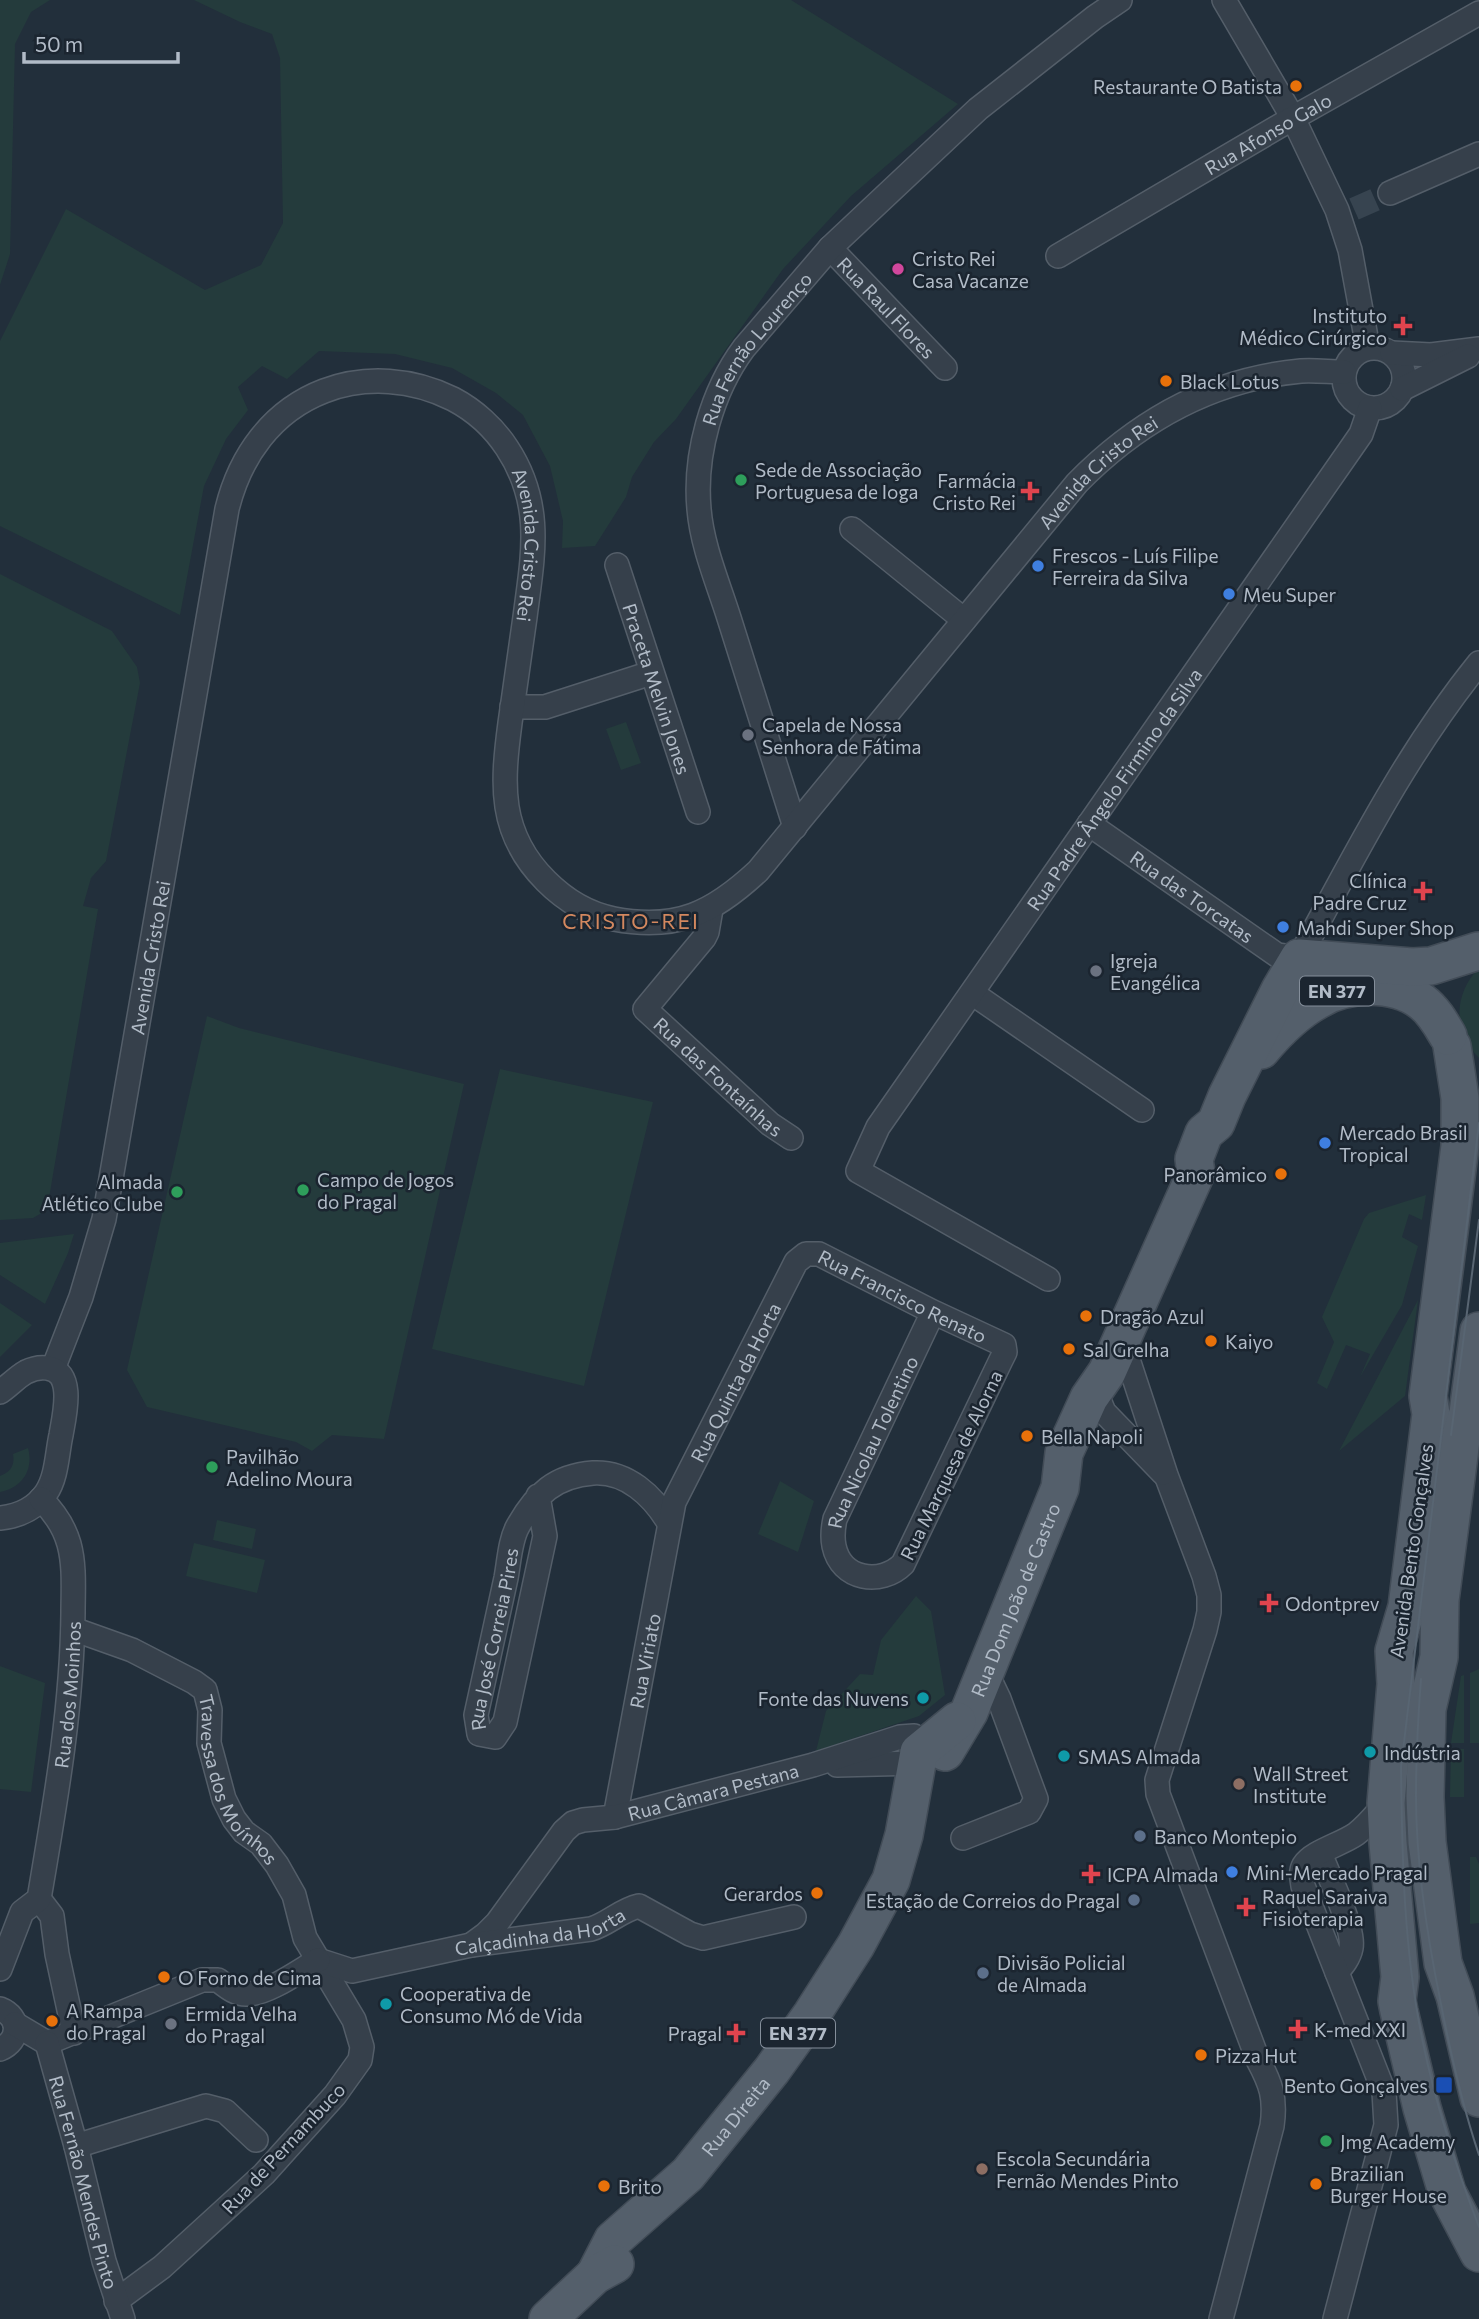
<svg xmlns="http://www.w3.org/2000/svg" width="1479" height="2319" font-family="Commissioner,sans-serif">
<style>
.green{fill:#243b3c}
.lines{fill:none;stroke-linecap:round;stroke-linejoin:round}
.street-tunnel{stroke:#374450;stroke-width:23;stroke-dasharray:23 11;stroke-linecap:butt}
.street-casing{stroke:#545e69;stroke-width:26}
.primary-casing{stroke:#424c57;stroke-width:40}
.street{stroke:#36404b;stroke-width:23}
.primary{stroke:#545f6b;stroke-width:37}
.tram{stroke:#586572;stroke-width:2}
.food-dot{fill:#e8710a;stroke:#1b2530;stroke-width:2.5}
.hotel-dot{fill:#d1479c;stroke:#1b2530;stroke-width:2.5}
.health-dot{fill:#e0444e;stroke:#1b2530;stroke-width:2.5}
.leisure-dot{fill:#2e9e5b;stroke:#1b2530;stroke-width:2.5}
.shop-dot{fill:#3f7fe0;stroke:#1b2530;stroke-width:2.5}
.worship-dot{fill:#6b7280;stroke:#1b2530;stroke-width:2.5}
.culture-dot{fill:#0f9aa8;stroke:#1b2530;stroke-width:2.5}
.education-dot{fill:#8d6e63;stroke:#1b2530;stroke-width:2.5}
.service-dot{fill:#5c6f8a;stroke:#1b2530;stroke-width:2.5}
.transit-dot{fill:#1a4fb4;stroke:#1b2530;stroke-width:2.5}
.labels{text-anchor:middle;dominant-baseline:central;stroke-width:5;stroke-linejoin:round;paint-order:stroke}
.shield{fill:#1b2530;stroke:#848e9a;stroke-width:2}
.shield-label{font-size:18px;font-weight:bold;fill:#b1bbc7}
.poi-label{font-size:19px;fill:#b1bbc7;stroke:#1b2530;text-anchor:start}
.street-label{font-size:19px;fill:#b1bbc7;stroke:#1b2530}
.neighbourhood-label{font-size:21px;letter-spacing:2px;fill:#d3885f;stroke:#1b2530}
</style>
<rect width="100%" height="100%" fill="#222f3b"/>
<path class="green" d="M0,0H50L31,12L15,44L10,254L0,285Z
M194,0H791L958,104L851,196L783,269L676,419L654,442L632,477L626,497L595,546L562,548L563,521L550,466L523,415L496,393L452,368L395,354L319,351L287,379L262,366L238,387L248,410L226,439L204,486L180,615L0,526V341L66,209L205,290L261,265L283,223L280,58L272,34L240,22Z
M0,574L112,631L137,667L140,683L106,861L91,878L83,906L98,909L47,1210L33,1218L0,1220Z
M626,722L641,763L621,770L606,729Z
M1479,968V1058C1453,1032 1453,994 1479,968Z
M207,1016L239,1028L464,1084L384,1439L332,1435L312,1451L296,1442L147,1407L127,1370Z
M500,1069L653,1102L584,1386L432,1349Z
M1426,1195L1422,1220L1409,1214L1402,1237L1418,1246L1402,1305L1360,1377L1370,1354L1346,1345L1327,1389L1317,1383L1334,1342L1322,1317L1364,1219L1369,1213Z
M74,1234L68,1253L45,1304L0,1275V1243Z
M1418,1300L1405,1396L1339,1451Z
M0,1303L32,1325L0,1357Z
M28,1448C34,1470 22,1488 0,1492V1476C11,1472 15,1465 13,1454Z
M780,1481L814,1501L798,1552L758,1534Z
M217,1520L256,1529L252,1549L213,1540Z
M194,1543L265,1560L257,1593L186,1576Z
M916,1596L931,1611L945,1695L919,1716L816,1751L826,1711L860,1674L873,1675L881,1640Z
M0,1666L45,1683L31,1792L0,1789Z
M1479,1669V1743H1470V1673Z
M1464,1675V1743H1451L1461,1676Z
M1451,1749H1464V1797H1450Z
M1470,1857H1476L1479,1864V1923L1470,1924Z"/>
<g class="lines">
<path class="street-tunnel" d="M1354,209L1390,193"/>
<g class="street-casing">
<g id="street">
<path d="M1224,0L1293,118L1337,210L1350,250L1368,348"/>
<path d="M1390,193L1479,154"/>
<path id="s1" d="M830,248L945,368"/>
<path id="s2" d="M1058,256L1293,118L1479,13"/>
<circle cx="1374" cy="378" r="30"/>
<path d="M1392,353L1431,355L1479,349"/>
<path d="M1402,389L1468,356"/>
<path d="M852,529L964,620"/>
<path id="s3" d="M617,565L698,812"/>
<path d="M512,707H545L651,673"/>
<path id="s4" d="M1089,824L1277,955L1299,958C1354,857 1406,753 1479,663"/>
<path id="s5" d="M795,827C773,757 751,687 729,618C718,583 702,546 699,509C694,454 712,391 744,348L830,248L978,109L1095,17L1120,0"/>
<path id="s6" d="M711,909L707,932L704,938L645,1009L770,1124L791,1138"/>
<path d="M972,993L1142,1110"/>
<path id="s7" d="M1048,1279L858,1171L878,1127L1352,447L1361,434L1370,408"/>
<path d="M1121,1338L1166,1475L1204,1576L1209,1595V1612L1205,1630L1157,1780L1158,1794L1258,2060C1271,2084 1276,2098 1272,2126L1221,2319"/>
<path id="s8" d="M53,1369L81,1297L104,1219L227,509C240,456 272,411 324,391C366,375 413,379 453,399C474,410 494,428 507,448C544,504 533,555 525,617C520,652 515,687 510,723C502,784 498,833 546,881C565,900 588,914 614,919C677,931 713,913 758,871L1077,483C1138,421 1213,379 1301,371C1315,370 1330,372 1344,372"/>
<path d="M1094,1388L1104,1412L1163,1473"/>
<path d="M0,1392C9,1386 17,1377 26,1372C32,1369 40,1367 47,1368C76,1371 64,1417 61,1435C57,1453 57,1477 46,1493C35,1509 19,1516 0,1518"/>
<path id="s9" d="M538,1496L545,1536L505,1722L495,1737L479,1734L476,1715C486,1669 496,1624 506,1578C509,1562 510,1540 518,1526C536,1494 555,1476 593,1473C627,1471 653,1496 669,1523"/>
<path id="s10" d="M73,1629L132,1650L194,1682L205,1690L210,1710L209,1743L224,1799L234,1819L244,1832L261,1844L277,1865L294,1895L305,1938L354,2020L362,2047L360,2060L335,2095L264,2174L162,2267L116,2301"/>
<path d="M837,1765L918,1763"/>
<path id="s11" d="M615,1817L674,1502L796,1262L806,1254H819L933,1312L1004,1345L1005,1352L1001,1360L903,1564C881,1586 841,1580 834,1546C832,1536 833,1528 835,1519L933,1312"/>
<path d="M963,1838L1029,1812L1036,1799L999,1699L986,1672"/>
<path d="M1320,1853C1328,1875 1355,1928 1351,1948C1349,1958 1343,1965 1337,1972"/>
<path d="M39,1899L52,1916L57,1954L74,2033"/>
<path id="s12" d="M471,1945L486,1934L497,1923L564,1831L573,1823L583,1820L615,1817L813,1765L900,1737L914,1736L924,1747"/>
<path id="s13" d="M318,1960L352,1971L471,1945L591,1929C608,1924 621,1910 639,1906L690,1934L703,1938L794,1917"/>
<path id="s14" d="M0,1969L22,1912L39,1899C55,1804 72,1710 73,1613C73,1590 75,1566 69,1544C64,1526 54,1512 41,1499"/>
<path d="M0,2009C21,2017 20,2041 0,2049"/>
<path d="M15,2024L47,2043L202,1980H218C227,1987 236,1995 248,1994C269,1993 299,1971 318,1960"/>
<path id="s15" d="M47,2043L76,2146L104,2261L123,2319"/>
<path d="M76,2146L206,2106L225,2111L256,2140"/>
<path d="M1335,2319L1386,2125L1384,2092L1303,1886C1302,1879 1300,1872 1304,1865C1312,1852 1342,1844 1356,1834C1367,1826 1377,1813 1386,1803"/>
</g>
</g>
<g class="primary-casing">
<g id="primary">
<path d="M1452,1046L1460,1098V1146L1428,1396L1431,1414L1407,1607L1394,1651L1396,1684L1386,1803L1388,1843L1400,1977L1397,2001L1399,2011L1422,2108L1447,2192L1479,2253"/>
<path d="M1261,1050C1277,1031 1296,1012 1318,1000C1347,982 1394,981 1422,1002C1434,1011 1441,1024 1448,1036"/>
<path d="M1479,1331L1468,1413L1462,1432L1440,1600L1439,1657L1427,1709L1425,1797L1427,1842L1443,1963L1455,1996L1479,2098"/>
<path id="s16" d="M945,1752L969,1712L1060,1488L1064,1453L1089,1398L1107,1372L1196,1173L1194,1159L1204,1133L1216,1123L1227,1096L1280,990L1299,958L1412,967L1431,966L1478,951"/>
<path id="s17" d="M595,2275L613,2240L688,2174L772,2070L812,2014L856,1945L891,1880L904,1835L919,1752L957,1721"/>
<path d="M548,2319L595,2275L615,2264"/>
</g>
</g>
<use href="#street" class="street"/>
<use href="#primary" class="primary"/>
<path class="tram" d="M1479,1123L1401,1767C1402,1860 1404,1953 1423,2043C1436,2106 1456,2167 1479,2227
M1451,1435L1479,1220
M1421,1679C1418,1718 1416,1757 1416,1796C1416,1866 1427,1936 1441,2004C1451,2055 1462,2105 1479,2155"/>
</g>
<g class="food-dot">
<circle cx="1296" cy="86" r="7"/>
<circle cx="1166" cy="381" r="7"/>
<circle cx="1281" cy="1174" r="7"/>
<circle cx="1086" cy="1316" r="7"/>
<circle cx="1211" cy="1341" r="7"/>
<circle cx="1069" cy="1349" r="7"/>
<circle cx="1027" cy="1436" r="7"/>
<circle cx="817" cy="1893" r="7"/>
<circle cx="164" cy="1977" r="7"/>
<circle cx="52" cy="2021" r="7"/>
<circle cx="1201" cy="2055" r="7"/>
<circle cx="1316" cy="2184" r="7"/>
<circle cx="604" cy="2186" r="7"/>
</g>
<circle class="hotel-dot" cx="898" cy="269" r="7"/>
<g class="health-dot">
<path d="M1399.5 315.5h7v7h7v7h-7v7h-7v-7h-7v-7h7z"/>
<path d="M1026.5 480.5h7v7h7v7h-7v7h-7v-7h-7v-7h7z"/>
<path d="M1419.5 880.5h7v7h7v7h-7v7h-7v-7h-7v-7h7z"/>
<path d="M1265.5 1592.5h7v7h7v7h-7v7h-7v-7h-7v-7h7z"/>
<path d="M1087.5 1863.5h7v7h7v7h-7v7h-7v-7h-7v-7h7z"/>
<path d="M1242.5 1896.5h7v7h7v7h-7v7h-7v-7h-7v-7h7z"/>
<path d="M1294.5 2018.5h7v7h7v7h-7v7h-7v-7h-7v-7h7z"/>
<path d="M732.5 2022.5h7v7h7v7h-7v7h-7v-7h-7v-7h7z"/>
</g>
<g class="leisure-dot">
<circle cx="741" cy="480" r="7"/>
<circle cx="303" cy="1190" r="7"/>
<circle cx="177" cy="1192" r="7"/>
<circle cx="212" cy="1467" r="7"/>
<circle cx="1326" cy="2141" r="7"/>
</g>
<g class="shop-dot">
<circle cx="1038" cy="566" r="7"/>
<circle cx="1229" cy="594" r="7"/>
<circle cx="1283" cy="927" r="7"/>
<circle cx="1325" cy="1143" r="7"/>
<circle cx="1232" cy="1872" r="7"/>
</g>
<g class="worship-dot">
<circle cx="748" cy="735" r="7"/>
<circle cx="1096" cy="971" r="7"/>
<circle cx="171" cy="2024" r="7"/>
</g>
<g class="culture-dot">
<circle cx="923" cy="1698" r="7"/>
<circle cx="1370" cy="1752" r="7"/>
<circle cx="1064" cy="1756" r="7"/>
<circle cx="386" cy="2004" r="7"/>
</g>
<g class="education-dot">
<circle cx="1239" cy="1784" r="7"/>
<circle cx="982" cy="2169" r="7"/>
</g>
<g class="service-dot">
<circle cx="1140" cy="1836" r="7"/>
<circle cx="1134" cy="1900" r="7"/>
<circle cx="983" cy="1973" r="7"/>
</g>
<rect class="transit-dot" x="1435" y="2076" width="18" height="18" rx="3.5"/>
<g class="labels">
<g class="shield">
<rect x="1300" y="976.5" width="74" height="29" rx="5"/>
<rect x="761" y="2018.5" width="74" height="29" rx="5"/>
</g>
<g class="shield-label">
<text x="1337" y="991">EN 377</text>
<text x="798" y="2033">EN 377</text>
</g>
<g class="poi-label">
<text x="1282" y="86" text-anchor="end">Restaurante O Batista</text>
<text x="912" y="258">Cristo Rei<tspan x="912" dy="22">Casa Vacanze</tspan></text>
<text x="1387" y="315" text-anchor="end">Instituto<tspan x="1387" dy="22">Médico Cirúrgico</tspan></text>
<text x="1180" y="381">Black Lotus</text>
<text x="755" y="469">Sede de Associação<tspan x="755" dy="22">Portuguesa de Ioga</tspan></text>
<text x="1016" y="480" text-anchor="end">Farmácia<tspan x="1016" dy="22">Cristo Rei</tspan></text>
<text x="1052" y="555">Frescos - Luís Filipe<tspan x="1052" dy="22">Ferreira da Silva</tspan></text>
<text x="1243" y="594">Meu Super</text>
<text x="762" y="724">Capela de Nossa<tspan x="762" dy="22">Senhora de Fátima</tspan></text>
<text x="1407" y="880" text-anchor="end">Clínica<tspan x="1407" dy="22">Padre Cruz</tspan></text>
<text x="1297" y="927">Mahdi Super Shop</text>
<text x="1110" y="960">Igreja<tspan x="1110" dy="22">Evangélica</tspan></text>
<text x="1339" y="1132">Mercado Brasil<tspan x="1339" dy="22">Tropical</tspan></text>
<text x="1267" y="1174" text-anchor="end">Panorâmico</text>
<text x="317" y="1179">Campo de Jogos<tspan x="317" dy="22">do Pragal</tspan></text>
<text x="163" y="1181" text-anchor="end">Almada<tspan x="163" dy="22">Atlético Clube</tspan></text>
<text x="1100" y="1316">Dragão Azul</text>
<text x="1225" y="1341">Kaiyo</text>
<text x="1083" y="1349">Sal Grelha</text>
<text x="1041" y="1436">Bella Napoli</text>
<text x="226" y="1456">Pavilhão<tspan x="226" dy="22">Adelino Moura</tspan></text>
<text x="1285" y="1603">Odontprev</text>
<text x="909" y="1698" text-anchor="end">Fonte das Nuvens</text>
<text x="1384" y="1752">Indústria</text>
<text x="1078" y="1756">SMAS Almada</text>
<text x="1253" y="1773">Wall Street<tspan x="1253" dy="22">Institute</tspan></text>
<text x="1154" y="1836">Banco Montepio</text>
<text x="1246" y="1872">Mini-Mercado Pragal</text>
<text x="1107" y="1874">ICPA Almada</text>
<text x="803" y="1893" text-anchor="end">Gerardos</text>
<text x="1262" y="1896">Raquel Saraiva<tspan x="1262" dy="22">Fisioterapia</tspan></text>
<text x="1120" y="1900" text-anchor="end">Estação de Correios do Pragal</text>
<text x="997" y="1962">Divisão Policial<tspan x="997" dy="22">de Almada</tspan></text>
<text x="178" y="1977">O Forno de Cima</text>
<text x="400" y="1993">Cooperativa de<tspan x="400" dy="22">Consumo Mó de Vida</tspan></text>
<text x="66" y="2010">A Rampa<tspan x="66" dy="22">do Pragal</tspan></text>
<text x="185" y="2013">Ermida Velha<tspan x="185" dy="22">do Pragal</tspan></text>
<text x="1314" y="2029">K-med XXI</text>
<text x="722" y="2033" text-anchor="end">Pragal</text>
<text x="1215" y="2055">Pizza Hut</text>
<text x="1428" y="2085" text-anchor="end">Bento Gonçalves</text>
<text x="1340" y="2141">Jmg Academy</text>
<text x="996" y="2158">Escola Secundária<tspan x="996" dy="22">Fernão Mendes Pinto</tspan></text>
<text x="1330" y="2173">Brazilian<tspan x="1330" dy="22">Burger House</tspan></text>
<text x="618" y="2186">Brito</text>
</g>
<g class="street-label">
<text stroke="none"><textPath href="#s2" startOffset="243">Rua Afonso Galo</textPath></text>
<text stroke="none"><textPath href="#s1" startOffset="82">Rua Raul Flores</textPath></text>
<text stroke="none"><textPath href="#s5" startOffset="509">Rua Fernão Lourenço</textPath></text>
<text stroke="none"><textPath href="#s8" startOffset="2459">Avenida Cristo Rei</textPath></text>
<text stroke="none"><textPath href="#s8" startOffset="1346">Avenida Cristo Rei</textPath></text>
<text stroke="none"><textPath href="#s3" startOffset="130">Praceta Melvin Jones</textPath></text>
<text stroke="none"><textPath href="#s7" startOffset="679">Rua Padre Ângelo Firmino da Silva</textPath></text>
<text stroke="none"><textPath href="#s4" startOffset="126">Rua das Torcatas</textPath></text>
<text stroke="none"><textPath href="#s8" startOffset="424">Avenida Cristo Rei</textPath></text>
<text stroke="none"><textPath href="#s6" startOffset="222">Rua das Fontaínhas</textPath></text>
<text stroke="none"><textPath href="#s11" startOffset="709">Rua Francisco Renato</textPath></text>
<text stroke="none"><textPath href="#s11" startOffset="455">Rua Quinta da Horta</textPath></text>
<text stroke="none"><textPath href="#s11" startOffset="1264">Rua Nicolau Tolentino</textPath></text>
<text transform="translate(951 1465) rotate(-64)">Rua Marquesa de Alorna</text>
<text transform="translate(1411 1551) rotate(-82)">Avenida Bento Gonçalves</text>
<text stroke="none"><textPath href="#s16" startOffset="168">Rua Dom João de Castro</textPath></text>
<text stroke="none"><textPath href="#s9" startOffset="362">Rua José Correia Pires</textPath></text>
<text stroke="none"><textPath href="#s11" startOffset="159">Rua Viriato</textPath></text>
<text stroke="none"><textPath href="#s14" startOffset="289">Rua dos Moinhos</textPath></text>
<text stroke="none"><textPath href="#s10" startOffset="245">Travessa dos Moínhos</textPath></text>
<text stroke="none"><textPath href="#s12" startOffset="304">Rua Câmara Pestana</textPath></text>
<text stroke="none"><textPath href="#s13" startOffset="228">Calçadinha da Horta</textPath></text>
<text stroke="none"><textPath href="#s17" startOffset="214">Rua Direita</textPath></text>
<text transform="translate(283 2148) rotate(-47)">Rua de Pernambuco</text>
<text stroke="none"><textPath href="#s15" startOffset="144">Rua Fernão Mendes Pinto</textPath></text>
</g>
<g class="neighbourhood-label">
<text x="631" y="920">CRISTO-REI</text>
</g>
</g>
<path d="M24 52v10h154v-10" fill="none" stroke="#b1bbc7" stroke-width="3.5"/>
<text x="35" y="52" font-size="21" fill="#b1bbc7" stroke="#1b2530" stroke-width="5" paint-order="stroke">50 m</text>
</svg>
